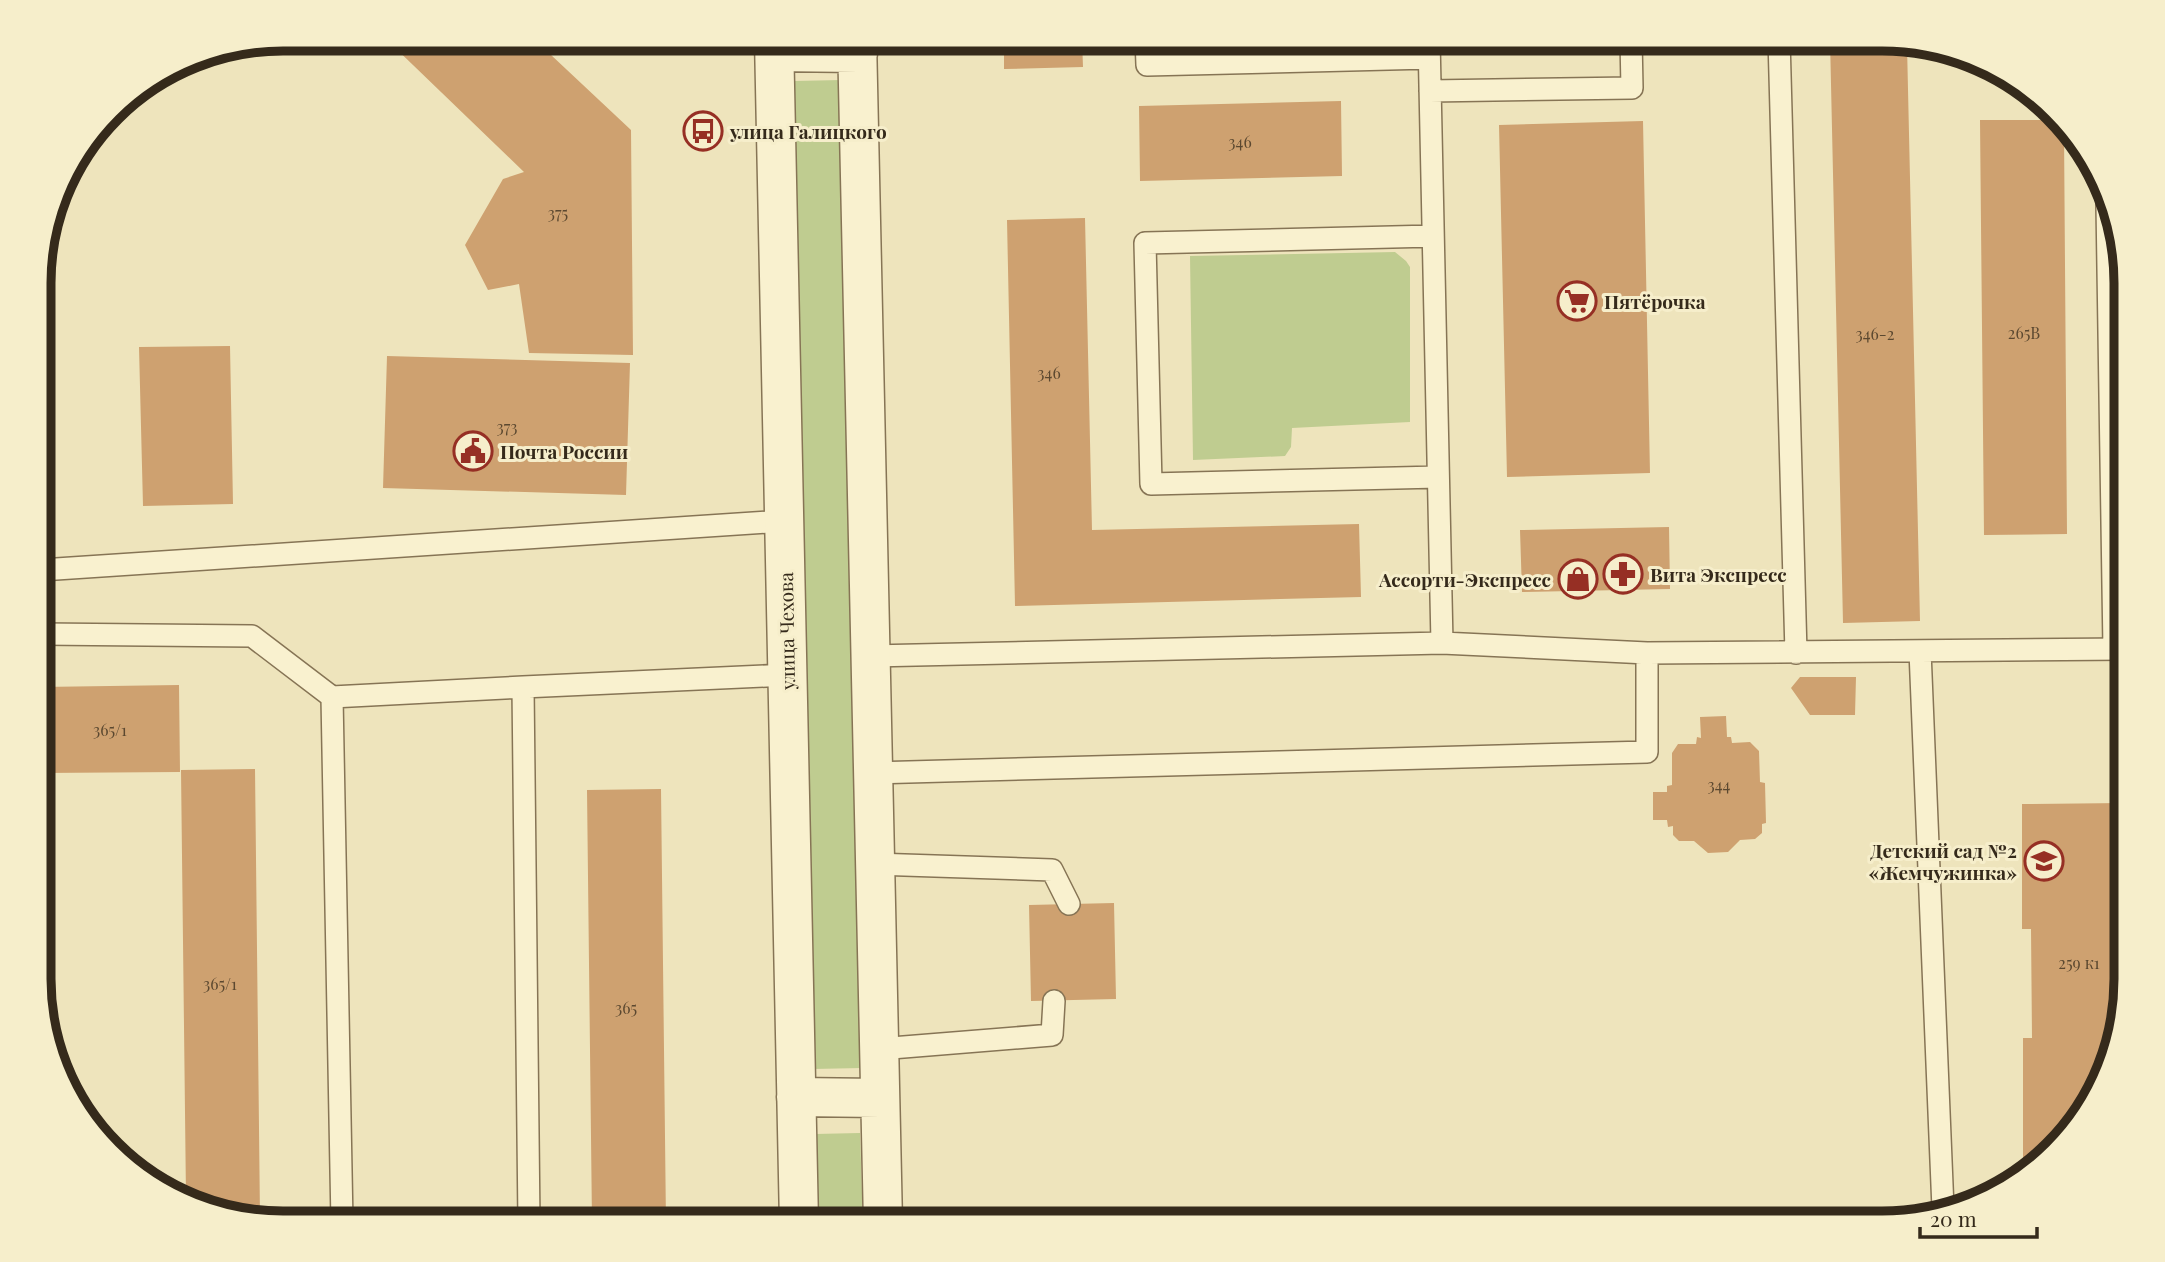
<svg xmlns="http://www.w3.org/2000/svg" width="2165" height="1262" font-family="'Playfair Display',serif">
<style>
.green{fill:#bfcc90}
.building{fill:#cea170}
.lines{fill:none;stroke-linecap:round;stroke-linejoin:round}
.service-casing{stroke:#867455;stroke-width:24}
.tertiary-casing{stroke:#867455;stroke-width:41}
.service{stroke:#f9f1cf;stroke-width:21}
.tertiary{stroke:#f9f1cf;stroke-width:38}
.labels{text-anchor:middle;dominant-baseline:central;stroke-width:6;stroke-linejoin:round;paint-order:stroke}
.number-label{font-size:16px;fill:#5b4830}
.poi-label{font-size:19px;font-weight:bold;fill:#352a1b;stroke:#f6eecb;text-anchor:start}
.street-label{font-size:19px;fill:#352a1b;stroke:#f6eecb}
.rim{fill:none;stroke:#352a1b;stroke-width:9}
</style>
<rect width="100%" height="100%" fill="#eee4bc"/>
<path class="green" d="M842,80L862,1068L813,1069L794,81Z
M1395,252L1406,261L1410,267V422L1292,428L1291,447L1285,456L1193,460L1190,256Z
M860,1133L863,1223H817L815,1134Z"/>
<path class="building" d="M386,39H534L631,130L633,355L529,353L519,284L488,290L465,245L503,179L524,172Z
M1004,39H1082L1083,67L1004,69Z
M1830,39H1883L1907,45L1920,621L1843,623Z
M1341,101L1342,176L1140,181L1139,106Z
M1980,120H2053L2064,130L2067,534L1984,535Z
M1643,121L1650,473L1507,477L1499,125Z
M1085,218L1092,530L1359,524L1361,597L1015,606L1007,220Z
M230,346L233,504L143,506L139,347Z
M387,356L630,363L626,495L383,488Z
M1669,527L1670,589L1522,592L1520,530Z
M1800,677H1856L1855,715H1810L1791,688Z
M179,685L180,772L41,773V687Z
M1726,716L1727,737H1731L1732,743L1750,742L1759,751L1760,782L1765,783L1766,823L1762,824V833L1755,839L1740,840L1728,852L1708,853L1694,841H1679L1673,835V826L1668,827L1667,820H1653V792H1667V786L1672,785V753L1678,744H1696L1697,737L1701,738L1700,717Z
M255,769L260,1217L186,1197L181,770Z
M661,789L666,1223H592L587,790Z
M2123,803L2124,836H2126V912H2124V927H2126V995L2094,1102L2034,1161H2023V1038H2032L2031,929H2022V804Z
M1114,903L1116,999L1031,1001L1029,905Z"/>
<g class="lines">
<g class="service-casing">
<path id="service" d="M1146,39L1147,65L1429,58
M1429,39L1442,643
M1779,39L1796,653
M1430,91L1632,88L1631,39
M2107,205L2114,649
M1433,236L1145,243L1151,484L1438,477
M41,570L784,521
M41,634L252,636L332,697L523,687
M1920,651L1943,1209
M871,656L1442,643L1647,653L2126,649
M332,697L342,1223
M872,773L1647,752V653
M874,864L1052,870L1069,904
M879,1049L1052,1035L1054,1001
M529,1223L523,687L787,675"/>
</g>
<g class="tertiary-casing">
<path id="tertiary" d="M774,39L799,1223
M857,39L883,1223
M774,52L858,53
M796,1097L880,1098"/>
</g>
<use href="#service" class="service"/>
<use href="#tertiary" class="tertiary"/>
</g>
<defs>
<g id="bus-ring" transform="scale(2.0125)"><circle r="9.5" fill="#f6eecb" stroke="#962f24" stroke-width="1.5"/><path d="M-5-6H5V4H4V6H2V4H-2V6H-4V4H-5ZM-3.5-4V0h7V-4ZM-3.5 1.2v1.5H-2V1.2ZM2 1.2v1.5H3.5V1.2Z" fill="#962f24"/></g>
<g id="supermarket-ring" transform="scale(2.0125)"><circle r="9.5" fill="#f6eecb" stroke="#962f24" stroke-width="1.5"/><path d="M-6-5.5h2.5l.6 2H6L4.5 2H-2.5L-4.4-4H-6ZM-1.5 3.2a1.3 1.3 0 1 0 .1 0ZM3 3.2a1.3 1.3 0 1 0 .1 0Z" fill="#962f24"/></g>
<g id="civic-ring" transform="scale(2.0125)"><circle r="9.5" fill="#f6eecb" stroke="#962f24" stroke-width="1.5"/><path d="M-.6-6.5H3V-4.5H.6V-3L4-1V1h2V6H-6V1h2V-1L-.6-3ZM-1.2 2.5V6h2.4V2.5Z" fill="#962f24"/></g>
<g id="pharmacy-ring" transform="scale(2.0125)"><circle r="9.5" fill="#f6eecb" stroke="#962f24" stroke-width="1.5"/><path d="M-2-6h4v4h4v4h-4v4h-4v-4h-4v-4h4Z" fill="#962f24"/></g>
<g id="shop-ring" transform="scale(2.0125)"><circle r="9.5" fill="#f6eecb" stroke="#962f24" stroke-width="1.5"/><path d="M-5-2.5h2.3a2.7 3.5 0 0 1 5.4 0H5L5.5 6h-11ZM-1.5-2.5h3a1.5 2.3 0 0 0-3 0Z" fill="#962f24"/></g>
<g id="school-ring" transform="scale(2.0125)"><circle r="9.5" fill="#f6eecb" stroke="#962f24" stroke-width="1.5"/><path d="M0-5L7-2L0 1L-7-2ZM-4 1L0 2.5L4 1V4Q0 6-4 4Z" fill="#962f24"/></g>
</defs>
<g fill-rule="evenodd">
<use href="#bus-ring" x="703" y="131"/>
<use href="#supermarket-ring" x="1577" y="301"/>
<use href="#civic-ring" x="473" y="451"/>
<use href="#pharmacy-ring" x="1623" y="574"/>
<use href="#shop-ring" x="1578" y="579"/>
<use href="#school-ring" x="2044" y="861"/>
</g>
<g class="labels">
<g class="number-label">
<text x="1240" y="141">346</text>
<text x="558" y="212">375</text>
<text x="2024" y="332">265В</text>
<text x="1875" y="333">346-2</text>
<text x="1049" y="372">346</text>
<text x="507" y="426">373</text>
<text x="110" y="729">365/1</text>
<text x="1719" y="784">344</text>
<text x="2079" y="962">259 к1</text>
<text x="220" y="983">365/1</text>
<text x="626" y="1007">365</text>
</g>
<g class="poi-label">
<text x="730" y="131">улица Галицкого</text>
<text x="1604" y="301">Пятёрочка</text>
<text x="500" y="451">Почта России</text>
<text x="1650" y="574">Вита Экспресс</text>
<text x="1551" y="579" text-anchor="end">Ассорти-Экспресс</text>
<text x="2017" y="850" text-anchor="end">Детский сад №2<tspan x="2017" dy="22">«Жемчужинка»</tspan></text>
</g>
<g class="street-label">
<text transform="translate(786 631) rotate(-91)">улица Чехова</text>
</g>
</g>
<path d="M0 0H2165V1262H0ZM283 51H1882A232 232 0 0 1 2114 283V979A232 232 0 0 1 1882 1211H283A232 232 0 0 1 51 979V283A232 232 0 0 1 283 51Z" fill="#f6eecb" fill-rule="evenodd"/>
<path class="rim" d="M283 51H1882A232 232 0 0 1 2114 283V979A232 232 0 0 1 1882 1211H283A232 232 0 0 1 51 979V283A232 232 0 0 1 283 51Z"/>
<path d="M1920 1227v10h117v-10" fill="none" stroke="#352a1b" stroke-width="3.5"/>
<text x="1930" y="1227" font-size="21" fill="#352a1b" stroke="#f6eecb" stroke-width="5" paint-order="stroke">20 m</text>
</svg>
